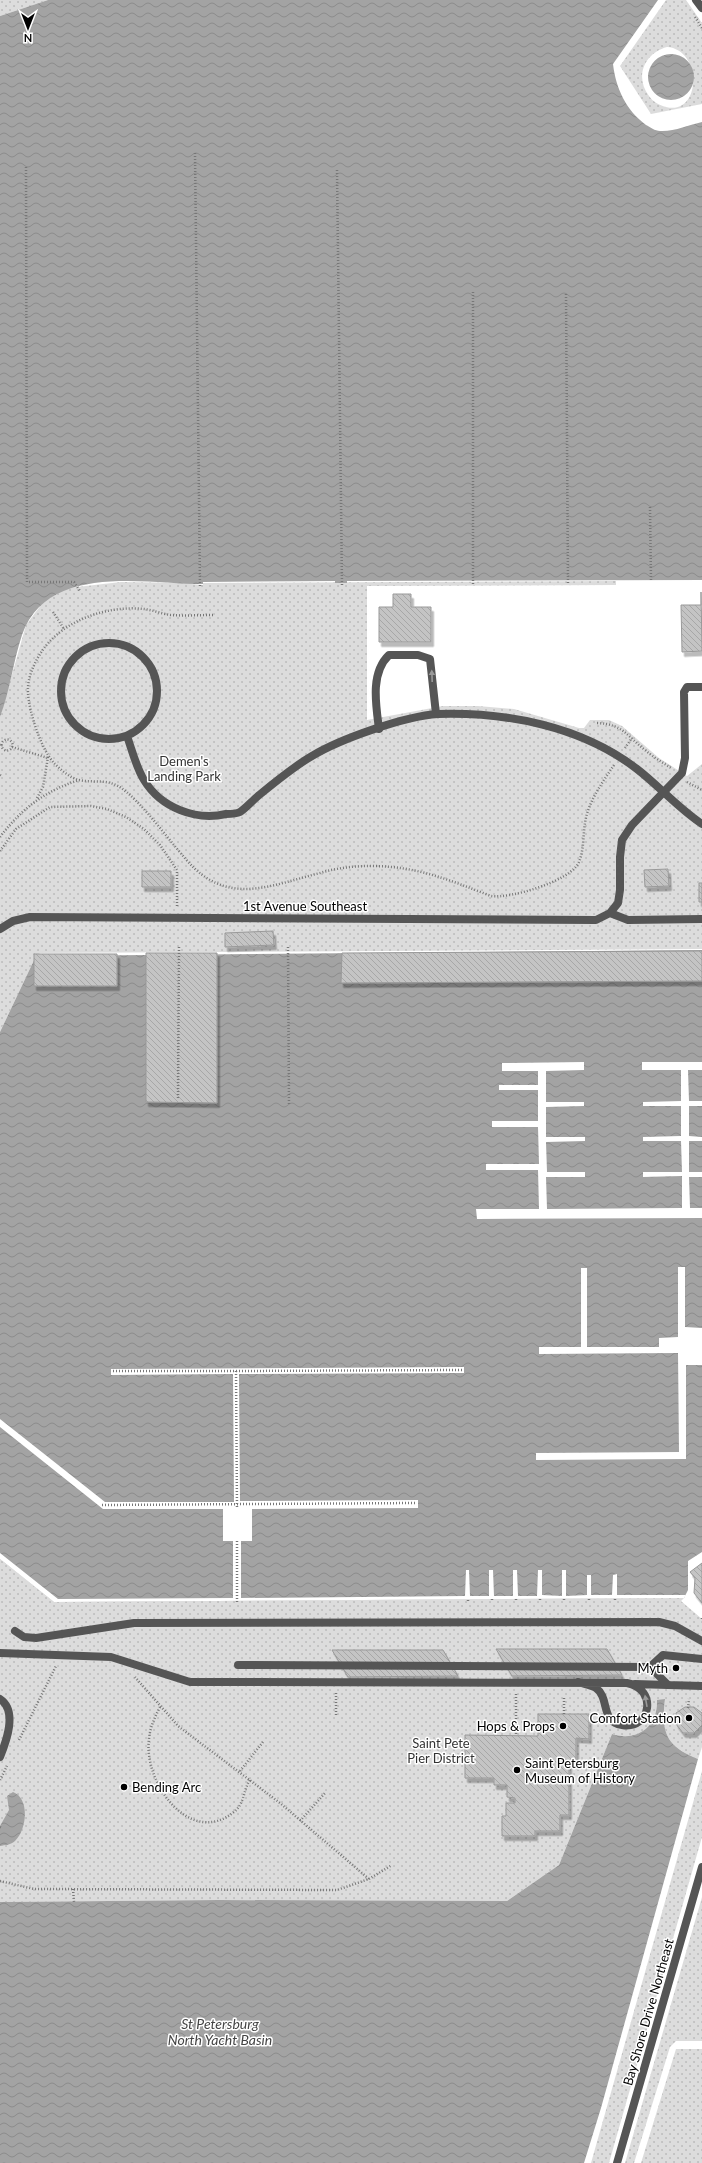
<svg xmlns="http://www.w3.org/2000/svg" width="702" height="2163" font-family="Lato,sans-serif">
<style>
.green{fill:url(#green-dots);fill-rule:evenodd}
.water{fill:url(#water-waves)}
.pier{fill:#fff}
.building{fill:url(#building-back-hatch);stroke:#999;filter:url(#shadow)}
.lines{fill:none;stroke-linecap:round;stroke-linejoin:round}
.path{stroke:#777;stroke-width:2.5;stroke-dasharray:1 2;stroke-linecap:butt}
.lane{stroke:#555;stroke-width:8}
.street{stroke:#555;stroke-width:8}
.oneway{fill:#999}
.poi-dot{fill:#000;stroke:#fff;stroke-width:1.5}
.labels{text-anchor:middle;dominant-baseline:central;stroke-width:3;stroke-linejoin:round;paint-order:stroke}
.park-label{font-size:13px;fill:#333;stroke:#fff}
.street-label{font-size:13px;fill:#000;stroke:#fff}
.poi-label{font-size:13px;fill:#000;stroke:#fff;text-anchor:end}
.water-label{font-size:14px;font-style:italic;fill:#444;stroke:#fff}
</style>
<defs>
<pattern id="green-dots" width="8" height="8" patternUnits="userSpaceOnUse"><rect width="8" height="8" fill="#dcdcdc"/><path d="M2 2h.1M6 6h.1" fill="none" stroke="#bbb" stroke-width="1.8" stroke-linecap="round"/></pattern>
<pattern id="water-waves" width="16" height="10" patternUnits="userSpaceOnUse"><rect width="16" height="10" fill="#a3a3a3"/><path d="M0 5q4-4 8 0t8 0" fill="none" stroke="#8b8b8b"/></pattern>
<pattern id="building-back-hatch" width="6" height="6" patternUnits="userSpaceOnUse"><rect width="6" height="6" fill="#c4c4c4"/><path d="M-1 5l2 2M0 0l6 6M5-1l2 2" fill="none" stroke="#a7a7a7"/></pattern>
<filter id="shadow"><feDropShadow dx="2.5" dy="4.5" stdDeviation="0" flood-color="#0004"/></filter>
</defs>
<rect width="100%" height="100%" fill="#fff"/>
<path class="green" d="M0,0H48L0,16Z
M666,0H686L702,23V104L651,114L620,66ZM667,47C702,49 702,116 666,107C659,105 653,102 649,96C634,76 645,53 667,47Z
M616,581V585L367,586V720L443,706H478L514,709L579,728H584L590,720H609L622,726L659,758L687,776L702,764V949L40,953L36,956L0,1032V717L26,625L44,601L68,588L121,582L190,583L191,584L203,585V583Z
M0,1559L54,1602L684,1598L681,1601L702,1619V1747L698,1759C666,1746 661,1733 665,1700H657C658,1727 637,1742 612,1734L559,1865L507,1901L219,1900L0,1902Z
M702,1771V1837L609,2163H591Z
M702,1897V2041H676L670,2047L634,2163H625Z
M676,2049H702V2163H641Z"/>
<path class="water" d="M48,0H658L613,64C616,89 626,110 646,125C650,127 655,131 660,131C673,132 689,125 702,122V580L347,581V583H335V581L203,582V584C147,584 47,562 22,635C13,662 10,691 0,717V16Z
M648 77a23 23 0 1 1 46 0a23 23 0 1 1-46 0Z
M702,950V1552L688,1561V1590L684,1598L54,1602L0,1559V1032L36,956Z
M665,1699C661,1733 666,1746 698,1759L601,2108L584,2163H0V1902L219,1900L507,1901L559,1865L612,1734C637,1742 658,1727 657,1700Z
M13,1792C30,1798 27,1830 15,1841C11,1845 5,1845 0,1846V1826L9,1810L7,1796Z"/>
<path class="pier" d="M584,1062V1070L546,1071V1102H584V1106L546,1107V1137H585V1141L546,1142L547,1172H585V1177H546L547,1209L682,1208V1176L643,1177V1172H682L681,1141H643V1137L681,1136V1106H643V1102L681,1101V1070H642V1062H702V1070H688L689,1101H702V1106H689V1136L702,1137V1141H689V1172H702V1177H689L690,1208H702V1218L477,1219L476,1209H539L538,1170H486V1164H539L538,1127H492V1121H538V1090H499V1085H538V1071H502V1063Z
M678,1267H685V1327L702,1328V1365H686V1459L536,1460V1453L679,1452L678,1353L539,1354V1347H581V1268H587V1347H659V1338L678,1337Z
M464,1367V1373L239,1374L240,1501L418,1500V1508L252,1509V1541H241V1598L465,1596L466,1570H469L470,1596H489V1570H493L494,1596H513V1570H517L518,1596H537L538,1570H542V1595L562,1596V1570H566V1596L587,1595V1575H591V1595H612L613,1575L617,1574V1595H686L684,1598L54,1602L0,1559V1553L58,1599L233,1598V1541H223V1509H103L0,1427V1419L105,1502H234L233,1374L111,1375V1369Z"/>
<path class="building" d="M701,592L702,651L682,652L681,605H701Z
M393,594H411V607H431V642H379V607H393Z
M668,869L669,886L645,887L644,870Z
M142,871H171V887H142Z
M699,883H702V902H699Z
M273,931L274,945L225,947V933Z
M702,951V981L341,983L342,953Z
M146,953H217V1103L146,1102Z
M34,954H117V986H34Z
M702,1563V1603L694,1593L695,1578L690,1572Z
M496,1649H607L622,1675L512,1676Z
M332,1650H443L458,1676L348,1677Z
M685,1707H694L702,1713V1725L694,1733H683L676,1724V1713Z
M538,1714H589V1739L576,1738V1763H569V1815H560V1831H535V1836H502V1816H506V1803H515V1798L507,1797V1785H494V1778H465V1735L538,1736Z"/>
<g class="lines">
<path class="path" d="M695,17L702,28
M195,153L200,586
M26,167L27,582H74L80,591
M337,170L342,585
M473,292V585
M566,294L568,584
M650,507L651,580
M53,612L64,629
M213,615C199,615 185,616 171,615C162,614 153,610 144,609C108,605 63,620 42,651C34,663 27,678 28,693C29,712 41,749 54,763C61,770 70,778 79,780C92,783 105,779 118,786C141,799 173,847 194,868C233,905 275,884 320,873C336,868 354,866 371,866C417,866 449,880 491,896C510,899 571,881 579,862C584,850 583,835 585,823C588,802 602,783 614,765
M597,723C623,724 627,736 645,750C653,757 662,762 671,768
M1.5 745a5.5 5.5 0 1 1 11 0a5.5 5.5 0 1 1-11 0Z
M12,747L48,758
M625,748L632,738
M0,775L1,776
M687,782L702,790
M37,798L43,787L48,757
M0,837C21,809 45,791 79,780
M0,851L16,829L50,807L91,806L107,809L126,817L144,829L160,845L177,870V907
M288,947L289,1105
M178,1098L179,947
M113,1371H236L237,1509
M236,1371L462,1370
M102,1505L416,1503
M237,1541V1603
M492,1599V1602
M516,1599V1601
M540,1599V1601
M564,1599V1601
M589,1599V1601
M615,1599V1601
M468,1600V1602
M702,1619V1618
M336,1693V1715
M516,1694V1736
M564,1698V1714
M160,1707C155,1717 150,1727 149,1739C143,1781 189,1848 234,1812C245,1803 243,1790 250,1780
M688,1708L689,1699
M19,1740L56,1666
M240,1771L263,1742
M0,1780L7,1766
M300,1821L326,1792
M0,1827L2,1828
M369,1879L392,1865
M0,1881L34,1889L337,1890L369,1879L280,1803L178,1726L135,1677
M73,1889L74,1902"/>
<path class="lane" d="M379,729C376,705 370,673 389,655H418L430,659L436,714
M610,913L628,920L702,919
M0,929L13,921L30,917L596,920L610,913L618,903L620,890V857L622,840L632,825L682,773L685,758L684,692L687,687H702
M15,1631L24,1637L36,1638L134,1623L659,1622L675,1626L702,1641
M238,1682L627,1683C658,1689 651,1730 622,1725C600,1722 610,1698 596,1688C592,1685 584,1684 578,1682
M635,1684L668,1685"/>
<path class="street" d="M696,0L702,8
M61 691a48 48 0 1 1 96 0a48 48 0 1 1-96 0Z
M127,736C132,750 136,767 144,780C161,808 196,821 226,814C231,814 236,814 240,812C246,808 252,801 258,796C275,782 293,767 312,756C340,739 405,716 438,714C507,712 581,726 637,769C659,786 678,808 702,824
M0,1653L111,1657L190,1682H238
M238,1665L650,1667L663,1655L702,1659
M650,1667L668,1685L702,1686
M0,1699C18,1711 6,1742 0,1757
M617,2163L702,1867"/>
</g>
<defs><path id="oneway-solid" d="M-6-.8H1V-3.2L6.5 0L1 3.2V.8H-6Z"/></defs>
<g class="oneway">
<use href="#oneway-solid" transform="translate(432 676) rotate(-92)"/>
<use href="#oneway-solid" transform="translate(646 1701) rotate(-100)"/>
</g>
<g class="poi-dot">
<circle cx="676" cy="1668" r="4"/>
<circle cx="689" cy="1718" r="4"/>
<circle cx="563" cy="1726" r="4"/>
<circle cx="517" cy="1770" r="4"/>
<circle cx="124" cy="1787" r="4"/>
</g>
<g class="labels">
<g class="park-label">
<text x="184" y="761">Demen's<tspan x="184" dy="15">Landing Park</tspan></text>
<text x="441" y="1743">Saint Pete<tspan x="441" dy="15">Pier District</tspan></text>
</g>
<g class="street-label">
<text x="305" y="906">1st Avenue Southeast</text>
<text transform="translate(648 2012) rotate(-74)">Bay Shore Drive Northeast</text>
</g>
<g class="poi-label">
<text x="668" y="1668">Myth</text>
<text x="681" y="1718">Comfort Station</text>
<text x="555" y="1726">Hops &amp; Props</text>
<text x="525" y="1763" text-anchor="start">Saint Petersburg<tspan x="525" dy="15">Museum of History</tspan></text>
<text x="132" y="1787" text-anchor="start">Bending Arc</text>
</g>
<g class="water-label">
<text x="220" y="2023">St Petersburg<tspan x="220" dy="16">North Yacht Basin</tspan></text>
</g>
</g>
<g transform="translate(28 28) rotate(180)" stroke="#ffffff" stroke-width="3" paint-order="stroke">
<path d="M0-3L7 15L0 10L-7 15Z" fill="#000000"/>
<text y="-6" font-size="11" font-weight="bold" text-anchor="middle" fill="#000000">N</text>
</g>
</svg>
